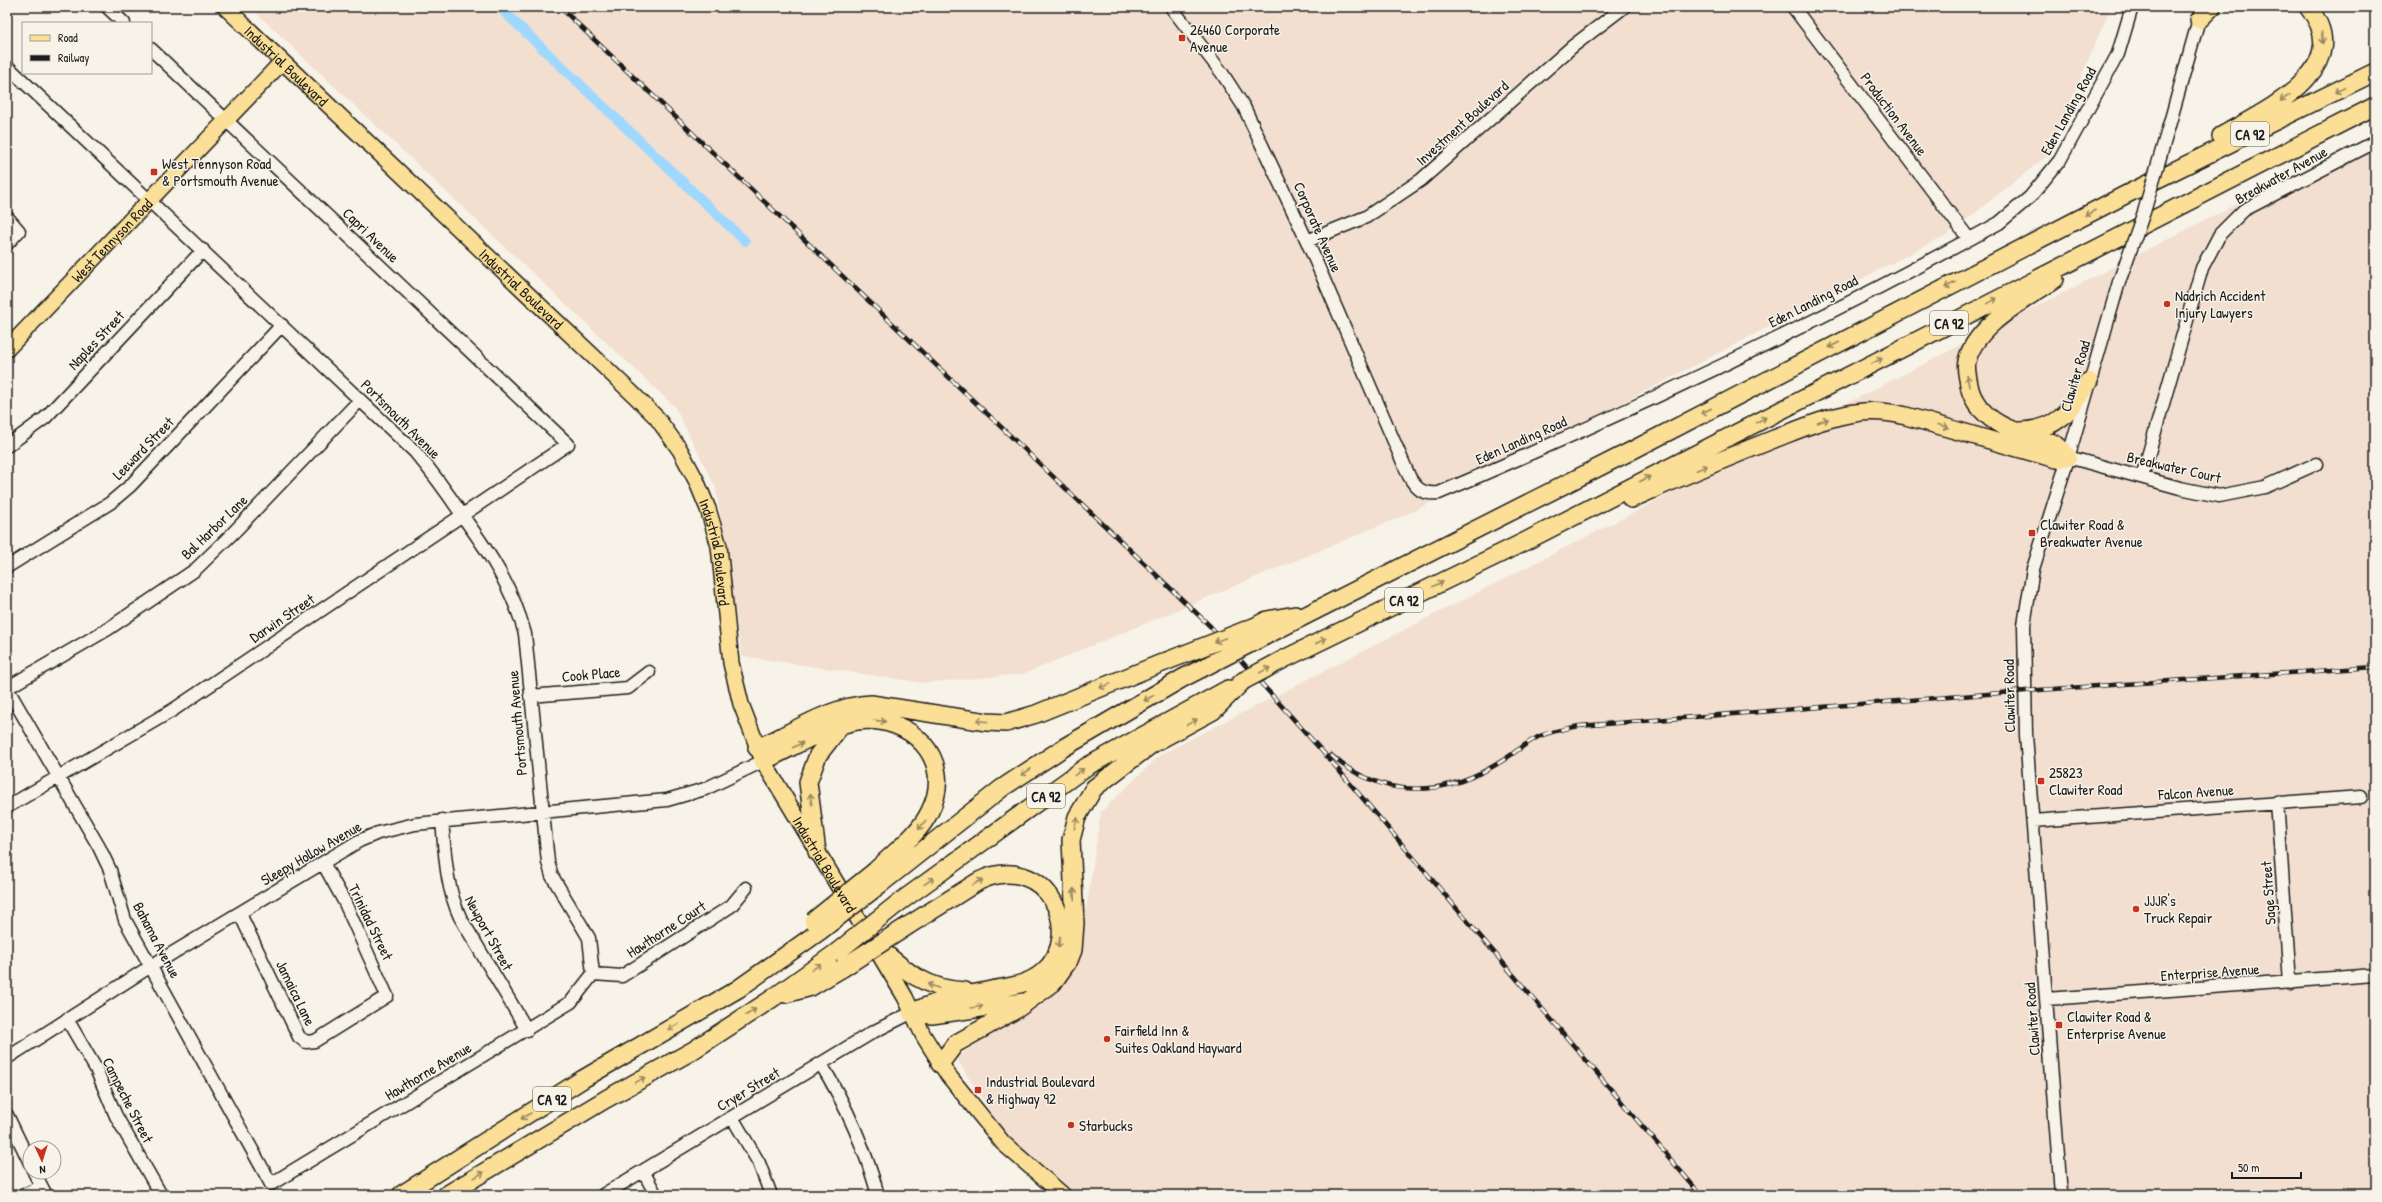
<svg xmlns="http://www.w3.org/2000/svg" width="2382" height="1202" font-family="'Patrick Hand',sans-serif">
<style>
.built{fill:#f2dfd0}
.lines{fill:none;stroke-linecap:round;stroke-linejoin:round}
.canal{stroke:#9fd8ff;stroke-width:10}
.minor-casing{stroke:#1c1c1c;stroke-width:15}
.major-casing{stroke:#1c1c1c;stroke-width:18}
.highway-casing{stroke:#1c1c1c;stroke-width:20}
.minor{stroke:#f7f3e8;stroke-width:12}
.major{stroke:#fbdf96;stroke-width:15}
.highway{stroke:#fbdf96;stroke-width:17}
.rail-casing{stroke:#1c1c1c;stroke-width:4.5}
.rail{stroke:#f7f3e8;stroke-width:3;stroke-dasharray:9;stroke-linecap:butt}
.minor-bridge-casing{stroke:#1c1c1c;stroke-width:15;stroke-linecap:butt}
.highway-bridge-casing{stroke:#1c1c1c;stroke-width:20;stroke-linecap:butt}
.minor-bridge{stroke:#f7f3e8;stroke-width:12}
.highway-bridge{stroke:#fbdf96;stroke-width:17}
.oneway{stroke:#97875f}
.poi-dot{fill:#c8321e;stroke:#f7f3e8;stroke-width:1.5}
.labels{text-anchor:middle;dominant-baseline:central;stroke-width:3;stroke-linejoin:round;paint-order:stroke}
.shield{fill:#f7f3e8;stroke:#5e5c59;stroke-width:1}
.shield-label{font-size:14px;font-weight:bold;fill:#1c1c1c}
.poi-label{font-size:15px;fill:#1c1c1c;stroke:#f7f3e8;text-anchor:start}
.street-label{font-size:15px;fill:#1c1c1c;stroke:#f7f3e8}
</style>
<rect width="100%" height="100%" fill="#f7f3e8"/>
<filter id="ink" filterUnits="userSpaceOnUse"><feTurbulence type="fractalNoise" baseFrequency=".025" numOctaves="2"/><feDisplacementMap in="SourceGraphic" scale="8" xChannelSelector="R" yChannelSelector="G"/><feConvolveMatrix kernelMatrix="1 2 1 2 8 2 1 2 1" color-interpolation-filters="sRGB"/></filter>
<g filter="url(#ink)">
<path class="built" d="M250,7H2111L2047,156L1948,234L1412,512L1024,674L923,683L742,656L716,488L675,407Z
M2375,137V1195H1057L1035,1180L956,1058L1056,988L1081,942L1101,812L1160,755L2250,197Z"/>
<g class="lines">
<path class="canal" d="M499,7L745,241"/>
<g class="minor-casing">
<path id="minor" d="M107,7L124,23
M1171,7L1222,73L1244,107L1307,241L1409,476C1416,489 1423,495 1439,493C1630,412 1818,323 1999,223L2030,197L2060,160L2118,54L2132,7
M1793,7L1969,239
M7,66L415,452C433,473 449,495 464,518C491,555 513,589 525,634L548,862L552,876L589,938L593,974
M2169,126L2201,12
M7,217L19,231L7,244
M1307,241L1366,217L1421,180L1573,46L1624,7
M7,446L45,418L203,250
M2068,457L2180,488L2219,496L2265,487L2316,464
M2142,477L2202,268L2220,234L2244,210L2375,142
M7,567L110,503L130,486L282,325
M7,688L99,847L110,870L125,920L271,1184L571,1002L593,974
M7,688L108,629L195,570L233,533L360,400
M530,696L628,688L649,672
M2277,802L2290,982
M7,807L173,710L568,444L151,49
M442,820C445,854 446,887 460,917L527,1030
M2033,821L2361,797
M240,914L299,1037L306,1042L315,1041L387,996L344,901L323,863
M593,974L622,976L731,906L746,888
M2047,999L2375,975
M67,1019L96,1069L116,1116L161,1195
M7,1058L151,966L359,841L378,833L415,824L667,800L705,789L763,761
M821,1064C846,1105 865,1148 878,1195
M7,1115L30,1163
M732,1117L759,1163L771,1195
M643,1171L656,1195
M34,1172L46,1195
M24,1195L41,1187
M603,1195L873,1032L911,1013
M2061,1195L2026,735L2024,625L2033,569L2066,465L2119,282"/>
</g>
<g class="major-casing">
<g id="major">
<path id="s1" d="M225,7L634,395L657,418L680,450L696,480L708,509L719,546L731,663L741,704L763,761L905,997L923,1035L948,1075L1003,1143L1063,1195"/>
<path id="s2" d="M7,349L282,62"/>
</g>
</g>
<g class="highway-casing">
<path id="highway" d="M2199,20L2212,7
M2221,136C2264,111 2359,69 2308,7
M2055,279C2027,299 1975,325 1967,361C1965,369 1968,377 1969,385C1972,403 1987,418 2003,426C2018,434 2046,437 2058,446C2062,449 2065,453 2068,457
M2019,431C2059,430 2069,412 2089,381
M1631,499C1678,478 1726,458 1774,439C1800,429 1827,417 1855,413C1872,410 1889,412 1906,416L2056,459L2068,457
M1256,626L1267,620L1295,615
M1265,636L1629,452L2125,195L2375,72
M1286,658L1524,542L2375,106
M757,748C795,732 829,706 871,704L987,722L1006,723L1036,714L1167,661
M763,761C790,749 829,725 857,721C910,714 956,759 930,811C919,835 894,852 875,871
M817,852L808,782L818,755L839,728
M883,882L1002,788L1063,748L1183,678
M897,904L1086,767L1228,689
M909,925L979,881C1046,849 1087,934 1043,972C1027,986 1006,987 986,991C960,996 934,1001 911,1013
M869,939C899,965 922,990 965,991
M785,994L811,987L841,969
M919,1014L932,1015L1024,1002
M940,1064L955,1044L1017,1009L1053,983L1069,960L1073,950L1075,923L1071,840L1077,817L1094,788L1152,744L1213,711L1243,681
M401,1195L583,1079L738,989L820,931
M446,1195L606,1099L692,1051L773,998L837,952"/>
</g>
<use href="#minor" class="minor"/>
<use href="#major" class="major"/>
<use href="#highway" class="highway"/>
<g class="rail-casing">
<path id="rail" d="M560,7L1210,626L1330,760L1701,1195
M1331,755C1348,771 1368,780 1390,786C1432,795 1470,782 1505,759C1516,752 1526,743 1538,737C1551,731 1565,729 1579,726L2039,690L2375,667"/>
</g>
<use href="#rail" class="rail"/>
<g class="minor-bridge-casing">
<path id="minor-bridge" d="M2119,282L2144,212L2169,126"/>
</g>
<g class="highway-bridge-casing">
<path id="highway-bridge" d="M1167,661L1256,626
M1183,678L1265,636
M1243,681L1286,658
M813,921L875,871
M820,931L883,882
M837,952L897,904
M841,969L909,925"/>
</g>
<use href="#minor-bridge" class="minor-bridge"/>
<use href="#highway-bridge" class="highway-bridge"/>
</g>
<defs><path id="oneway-shaft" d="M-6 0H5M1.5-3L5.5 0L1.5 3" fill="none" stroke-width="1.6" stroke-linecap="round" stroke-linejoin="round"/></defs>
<g class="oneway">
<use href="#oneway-shaft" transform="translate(2322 38) rotate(86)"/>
<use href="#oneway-shaft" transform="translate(2340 90) rotate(154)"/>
<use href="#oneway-shaft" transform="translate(2285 98) rotate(146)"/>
<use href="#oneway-shaft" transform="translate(2090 213) rotate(153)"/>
<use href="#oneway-shaft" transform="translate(1950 285) rotate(153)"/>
<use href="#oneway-shaft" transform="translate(1992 301) rotate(-27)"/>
<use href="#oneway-shaft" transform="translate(1834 345) rotate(153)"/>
<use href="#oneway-shaft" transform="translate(1877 361) rotate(-27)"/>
<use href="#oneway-shaft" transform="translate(1968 381) rotate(-100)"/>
<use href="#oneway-shaft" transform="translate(1706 411) rotate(153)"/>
<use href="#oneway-shaft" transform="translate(1761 420) rotate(-27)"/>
<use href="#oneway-shaft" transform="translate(1823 421) rotate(-20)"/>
<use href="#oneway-shaft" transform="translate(1943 426) rotate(16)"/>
<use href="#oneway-shaft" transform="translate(1702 468) rotate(-23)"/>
<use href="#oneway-shaft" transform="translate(1645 479) rotate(-27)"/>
<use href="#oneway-shaft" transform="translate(1438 584) rotate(-26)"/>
<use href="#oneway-shaft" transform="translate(1220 640) rotate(158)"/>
<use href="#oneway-shaft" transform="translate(1321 641) rotate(-27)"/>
<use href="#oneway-shaft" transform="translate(1265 670) rotate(-28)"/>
<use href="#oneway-shaft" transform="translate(1105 686) rotate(158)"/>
<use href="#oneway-shaft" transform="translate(1149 698) rotate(150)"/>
<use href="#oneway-shaft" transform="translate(880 721) rotate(7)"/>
<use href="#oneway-shaft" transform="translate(982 721) rotate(-173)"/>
<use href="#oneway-shaft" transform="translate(1192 722) rotate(-29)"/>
<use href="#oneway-shaft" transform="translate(798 745) rotate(-27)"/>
<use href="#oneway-shaft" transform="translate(1026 772) rotate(147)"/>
<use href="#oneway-shaft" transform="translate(1079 772) rotate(-36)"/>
<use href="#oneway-shaft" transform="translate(811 799) rotate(-97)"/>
<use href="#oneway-shaft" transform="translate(1076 823) rotate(-73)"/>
<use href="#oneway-shaft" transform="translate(922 825) rotate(128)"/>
<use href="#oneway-shaft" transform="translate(929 881) rotate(-36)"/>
<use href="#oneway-shaft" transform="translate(978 882) rotate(-29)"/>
<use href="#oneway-shaft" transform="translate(1074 894) rotate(-93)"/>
<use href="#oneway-shaft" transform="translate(1059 942) rotate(100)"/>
<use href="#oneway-shaft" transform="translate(816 967) rotate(-36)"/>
<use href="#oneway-shaft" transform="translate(933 986) rotate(-159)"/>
<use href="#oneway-shaft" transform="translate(977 1007) rotate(-9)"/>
<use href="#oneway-shaft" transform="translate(751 1012) rotate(-33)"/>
<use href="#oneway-shaft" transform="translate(673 1027) rotate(150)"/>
<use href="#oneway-shaft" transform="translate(640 1080) rotate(-29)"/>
<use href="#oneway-shaft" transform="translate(526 1116) rotate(148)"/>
<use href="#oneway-shaft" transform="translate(479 1175) rotate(-31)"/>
</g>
</g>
<g class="poi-dot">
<rect x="1178" y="34" width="8" height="8" rx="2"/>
<rect x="150" y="168" width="8" height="8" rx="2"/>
<circle cx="2167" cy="304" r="4"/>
<rect x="2028" y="529" width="8" height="8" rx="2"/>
<rect x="2037" y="777" width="8" height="8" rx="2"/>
<circle cx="2136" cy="909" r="4"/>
<rect x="2055" y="1021" width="8" height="8" rx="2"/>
<circle cx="1107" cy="1039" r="4"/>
<rect x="974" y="1086" width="8" height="8" rx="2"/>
<circle cx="1071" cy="1125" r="4"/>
</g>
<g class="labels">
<g class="shield">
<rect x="2231" y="122" width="38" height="24" rx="3"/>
<rect x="1930" y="311" width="38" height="24" rx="3"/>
<rect x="1385" y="588" width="38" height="24" rx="3"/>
<rect x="1027" y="784" width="38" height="24" rx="3"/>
<rect x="533" y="1087" width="38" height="24" rx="3"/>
</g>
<g class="shield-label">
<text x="2250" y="134">CA 92</text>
<text x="1949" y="323">CA 92</text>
<text x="1404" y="600">CA 92</text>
<text x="1046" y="796">CA 92</text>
<text x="552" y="1099">CA 92</text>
</g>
<g class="poi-label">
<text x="1190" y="29">26460 Corporate<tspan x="1190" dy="17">Avenue</tspan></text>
<text x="162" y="163">West Tennyson Road<tspan x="162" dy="17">&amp; Portsmouth Avenue</tspan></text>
<text x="2175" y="295">Nadrich Accident<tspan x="2175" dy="17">Injury Lawyers</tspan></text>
<text x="2040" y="524">Clawiter Road &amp;<tspan x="2040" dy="17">Breakwater Avenue</tspan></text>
<text x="2049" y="772">25823<tspan x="2049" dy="17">Clawiter Road</tspan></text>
<text x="2144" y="900">JJJR's<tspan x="2144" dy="17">Truck Repair</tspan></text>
<text x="2067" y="1016">Clawiter Road &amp;<tspan x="2067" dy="17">Enterprise Avenue</tspan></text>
<text x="1115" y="1030">Fairfield Inn &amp;<tspan x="1115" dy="17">Suites Oakland Hayward</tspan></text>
<text x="986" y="1081">Industrial Boulevard<tspan x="986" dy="17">&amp; Highway 92</tspan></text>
<text x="1079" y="1125">Starbucks</text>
</g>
<g class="street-label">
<text stroke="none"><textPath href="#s1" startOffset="85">Industrial Boulevard</textPath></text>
<text transform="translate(2068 111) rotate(-61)">Eden Landing Road</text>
<text transform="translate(1894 114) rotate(53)">Production Avenue</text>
<text transform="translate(1462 123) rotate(-42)">Investment Boulevard</text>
<text transform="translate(2281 175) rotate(-29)">Breakwater Avenue</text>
<text transform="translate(1318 227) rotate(66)">Corporate Avenue</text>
<text transform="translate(371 235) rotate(44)">Capri Avenue</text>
<text stroke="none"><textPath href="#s2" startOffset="151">West Tennyson Road</textPath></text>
<text stroke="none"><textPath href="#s1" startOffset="409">Industrial Boulevard</textPath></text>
<text transform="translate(1813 301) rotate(-27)">Eden Landing Road</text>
<text transform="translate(96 340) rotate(-47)">Naples Street</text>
<text transform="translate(2075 376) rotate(-74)">Clawiter Road</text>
<text transform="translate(401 419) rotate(45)">Portsmouth Avenue</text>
<text transform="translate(1521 440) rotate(-24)">Eden Landing Road</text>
<text transform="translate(143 448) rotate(-46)">Leeward Street</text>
<text transform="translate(2174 467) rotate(13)">Breakwater Court</text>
<text transform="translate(214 527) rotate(-44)">Bal Harbor Lane</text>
<text stroke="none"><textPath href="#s1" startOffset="745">Industrial Boulevard</textPath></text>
<text transform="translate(282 618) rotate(-34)">Darwin Street</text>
<text transform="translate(591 674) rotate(-5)">Cook Place</text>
<text transform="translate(2009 696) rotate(-91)">Clawiter Road</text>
<text transform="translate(517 723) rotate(-95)">Portsmouth Avenue</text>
<text transform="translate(2196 792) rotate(-4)">Falcon Avenue</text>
<text transform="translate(311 853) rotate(-30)">Sleepy Hollow Avenue</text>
<text stroke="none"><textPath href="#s1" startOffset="1081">Industrial Boulevard</textPath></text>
<text transform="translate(2268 893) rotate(-94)">Sage Street</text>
<text transform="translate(371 922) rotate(64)">Trinidad Street</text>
<text transform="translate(666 929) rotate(-33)">Hawthorne Court</text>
<text transform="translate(489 933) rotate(61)">Newport Street</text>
<text transform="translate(157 940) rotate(62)">Bahama Avenue</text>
<text transform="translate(2210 972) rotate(-4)">Enterprise Avenue</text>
<text transform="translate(296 993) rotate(64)">Jamaica Lane</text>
<text transform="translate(2032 1019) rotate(-94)">Clawiter Road</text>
<text transform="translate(428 1071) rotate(-31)">Hawthorne Avenue</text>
<text transform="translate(748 1089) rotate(-31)">Cryer Street</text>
<text transform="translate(128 1100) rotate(63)">Campeche Street</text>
</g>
</g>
<rect width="2382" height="1202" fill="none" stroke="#f7f3e8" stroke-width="24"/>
<rect x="12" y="12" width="2358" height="1178" fill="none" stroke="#1c1c1c" stroke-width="1.5" filter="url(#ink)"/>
<rect x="22" y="22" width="130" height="52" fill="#f7f3e8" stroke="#9f9d96"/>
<rect x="30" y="35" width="20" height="6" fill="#fbdf96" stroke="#9f9d96"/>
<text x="58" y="42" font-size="12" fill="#1c1c1c">Road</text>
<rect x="30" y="55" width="20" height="6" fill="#1c1c1c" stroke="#9f9d96"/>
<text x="58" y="62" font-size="12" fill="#1c1c1c">Railway</text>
<g transform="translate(42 1160) rotate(176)"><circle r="19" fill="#f7f3e8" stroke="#9f9d96"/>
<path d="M0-3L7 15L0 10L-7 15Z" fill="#c8321e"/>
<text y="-6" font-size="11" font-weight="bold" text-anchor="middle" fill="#1c1c1c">N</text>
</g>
<path d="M2232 1172v6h69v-6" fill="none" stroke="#1c1c1c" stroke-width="2"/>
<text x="2238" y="1172" font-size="12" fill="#1c1c1c" stroke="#f7f3e8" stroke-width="3" paint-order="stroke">50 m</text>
</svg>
